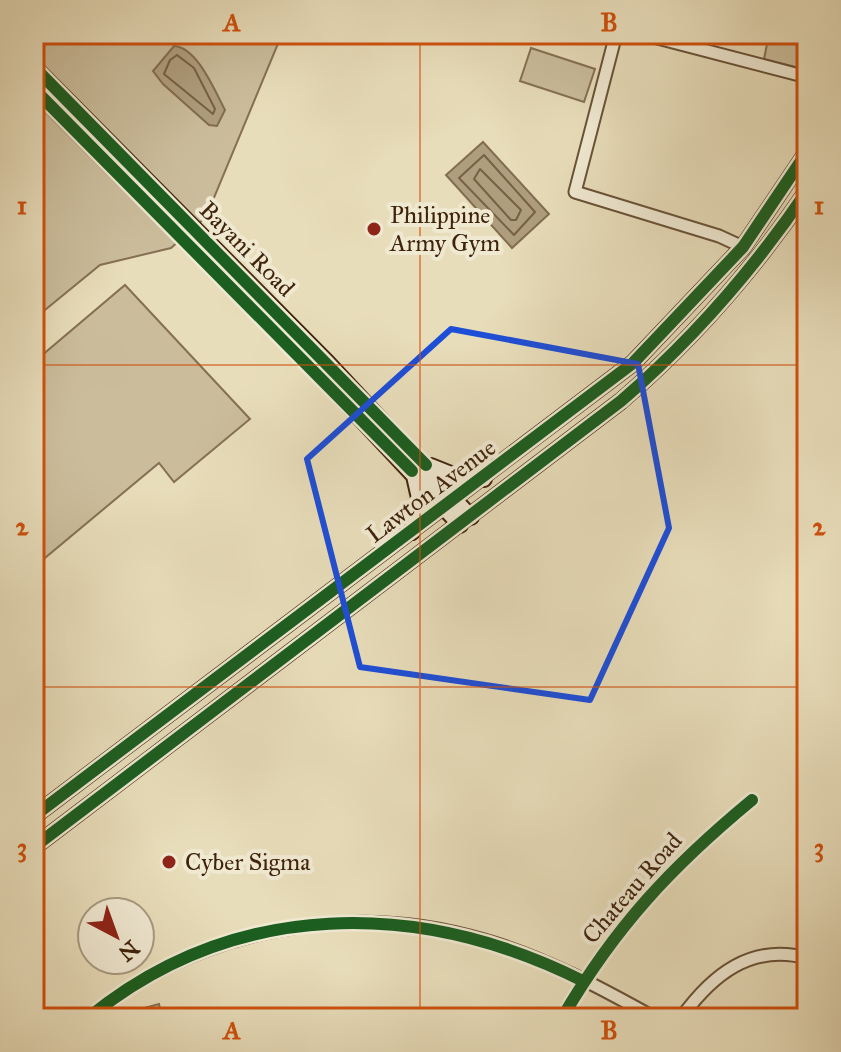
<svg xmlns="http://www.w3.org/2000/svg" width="841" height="1052" font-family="'IM FELL Great Primer',serif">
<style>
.green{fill:#cbbd9c;stroke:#857054;stroke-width:2}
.water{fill:#af9e7e;stroke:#826d50;stroke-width:2}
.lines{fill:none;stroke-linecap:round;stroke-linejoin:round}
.shore{stroke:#776044;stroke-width:2}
.minor-casing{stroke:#695237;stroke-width:15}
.secondary-casing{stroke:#3f230b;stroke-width:18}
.minor{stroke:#f0e9d2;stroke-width:11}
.secondary{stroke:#f0e9d2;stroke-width:14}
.cycleway-casing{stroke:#f0e9d2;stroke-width:17}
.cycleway{stroke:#1b5e20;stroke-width:12}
.marked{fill:none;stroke:#1d4ed8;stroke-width:6;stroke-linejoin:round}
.grid{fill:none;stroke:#cf510c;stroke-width:2;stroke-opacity:0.55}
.poi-dot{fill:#8f2418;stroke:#f0e9d2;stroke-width:3}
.labels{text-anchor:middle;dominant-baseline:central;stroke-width:8;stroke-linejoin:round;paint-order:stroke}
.poi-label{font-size:24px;fill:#3f230b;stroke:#f0e9d2;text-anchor:start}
.street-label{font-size:24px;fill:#3f230b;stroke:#f0e9d2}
.neatline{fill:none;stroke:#cf510c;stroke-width:3}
.grid-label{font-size:26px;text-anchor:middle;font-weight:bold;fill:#cf510c}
</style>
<rect width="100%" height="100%" fill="#e8ddba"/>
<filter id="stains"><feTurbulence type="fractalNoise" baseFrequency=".0025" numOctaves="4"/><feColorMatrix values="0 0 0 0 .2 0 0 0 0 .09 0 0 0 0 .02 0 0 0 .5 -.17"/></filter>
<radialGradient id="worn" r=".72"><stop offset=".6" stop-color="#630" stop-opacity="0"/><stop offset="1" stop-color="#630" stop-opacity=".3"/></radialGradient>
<path class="green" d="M34,34H282L206,217L171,248L100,265L34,319Z
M769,34L807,37V70L764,59Z
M531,48L595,69L584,102L520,81Z
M125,285L250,419L174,482L159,463L34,567V362Z
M159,1004L162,1018H128L141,1009Z"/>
<path class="water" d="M174,46C197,47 215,91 225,110L217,126L209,125L163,84L153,71Z
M483,142L549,214L512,248L446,175Z"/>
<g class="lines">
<path class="shore" d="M177,55L194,68L215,109L213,114L164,74L170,60Z
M484,155L535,212L514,235L459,178Z
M480,169L521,210L516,220H511L474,179Z"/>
<g class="minor-casing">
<path id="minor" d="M616,34L575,192L719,236L743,247
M642,34L807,77
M88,1018C197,929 350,900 484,940C544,957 601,988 655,1018
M562,1018C615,927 671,867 752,800
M681,1018C712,975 751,943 807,958"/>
</g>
<g class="secondary-casing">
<path id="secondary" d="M34,67L328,363L471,517
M34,89L318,373L460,525
M431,466L456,476L484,479
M412,532L421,507L414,476
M34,816L633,363L743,247L807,152
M34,847L621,401C693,339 754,269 807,191"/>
</g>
<use href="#minor" class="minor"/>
<use href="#secondary" class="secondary"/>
<g class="cycleway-casing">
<path id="cycleway" d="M34,67L426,465
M34,89L412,471
M34,816L633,363L743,247L807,152
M34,847L621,401C693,339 754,269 807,191
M88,1018C235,898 419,899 583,981
M562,1018C615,927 671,867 752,800"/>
</g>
<use href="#cycleway" class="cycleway"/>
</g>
<path class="marked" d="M451,329L638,364L669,528L590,700L360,667L307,459Z"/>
<path class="grid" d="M420,34V1018M34,365H807M34,687H807"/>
<g class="poi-dot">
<circle cx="374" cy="229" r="8"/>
<circle cx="169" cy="862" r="8"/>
</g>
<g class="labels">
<g class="poi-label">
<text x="390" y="215">Philippine<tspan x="390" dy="28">Army Gym</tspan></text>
<text x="185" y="862">Cyber Sigma</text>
</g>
<g class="street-label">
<text transform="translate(247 249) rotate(45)">Bayani Road</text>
<text transform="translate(431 491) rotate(-37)">Lawton Avenue</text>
<text transform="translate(632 888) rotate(-49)">Chateau Road</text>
</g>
</g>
<rect width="841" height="1052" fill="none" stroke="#e8ddba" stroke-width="88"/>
<g transform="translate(116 936) rotate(139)"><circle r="38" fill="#f0e9d2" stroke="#a99a82" stroke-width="2"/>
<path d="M0-6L14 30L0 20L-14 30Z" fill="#8f2418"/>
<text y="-12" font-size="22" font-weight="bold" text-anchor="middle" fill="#3f230b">N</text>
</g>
<rect x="44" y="44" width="753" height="964" class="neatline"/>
<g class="grid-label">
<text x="232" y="31">A</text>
<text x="609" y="31">B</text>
<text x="22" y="214">1</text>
<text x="819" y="214">1</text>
<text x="22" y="535">2</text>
<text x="819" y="535">2</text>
<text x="22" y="856">3</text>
<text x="819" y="856">3</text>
<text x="232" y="1039">A</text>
<text x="609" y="1039">B</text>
</g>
<rect width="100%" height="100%" filter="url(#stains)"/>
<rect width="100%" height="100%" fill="url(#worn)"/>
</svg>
